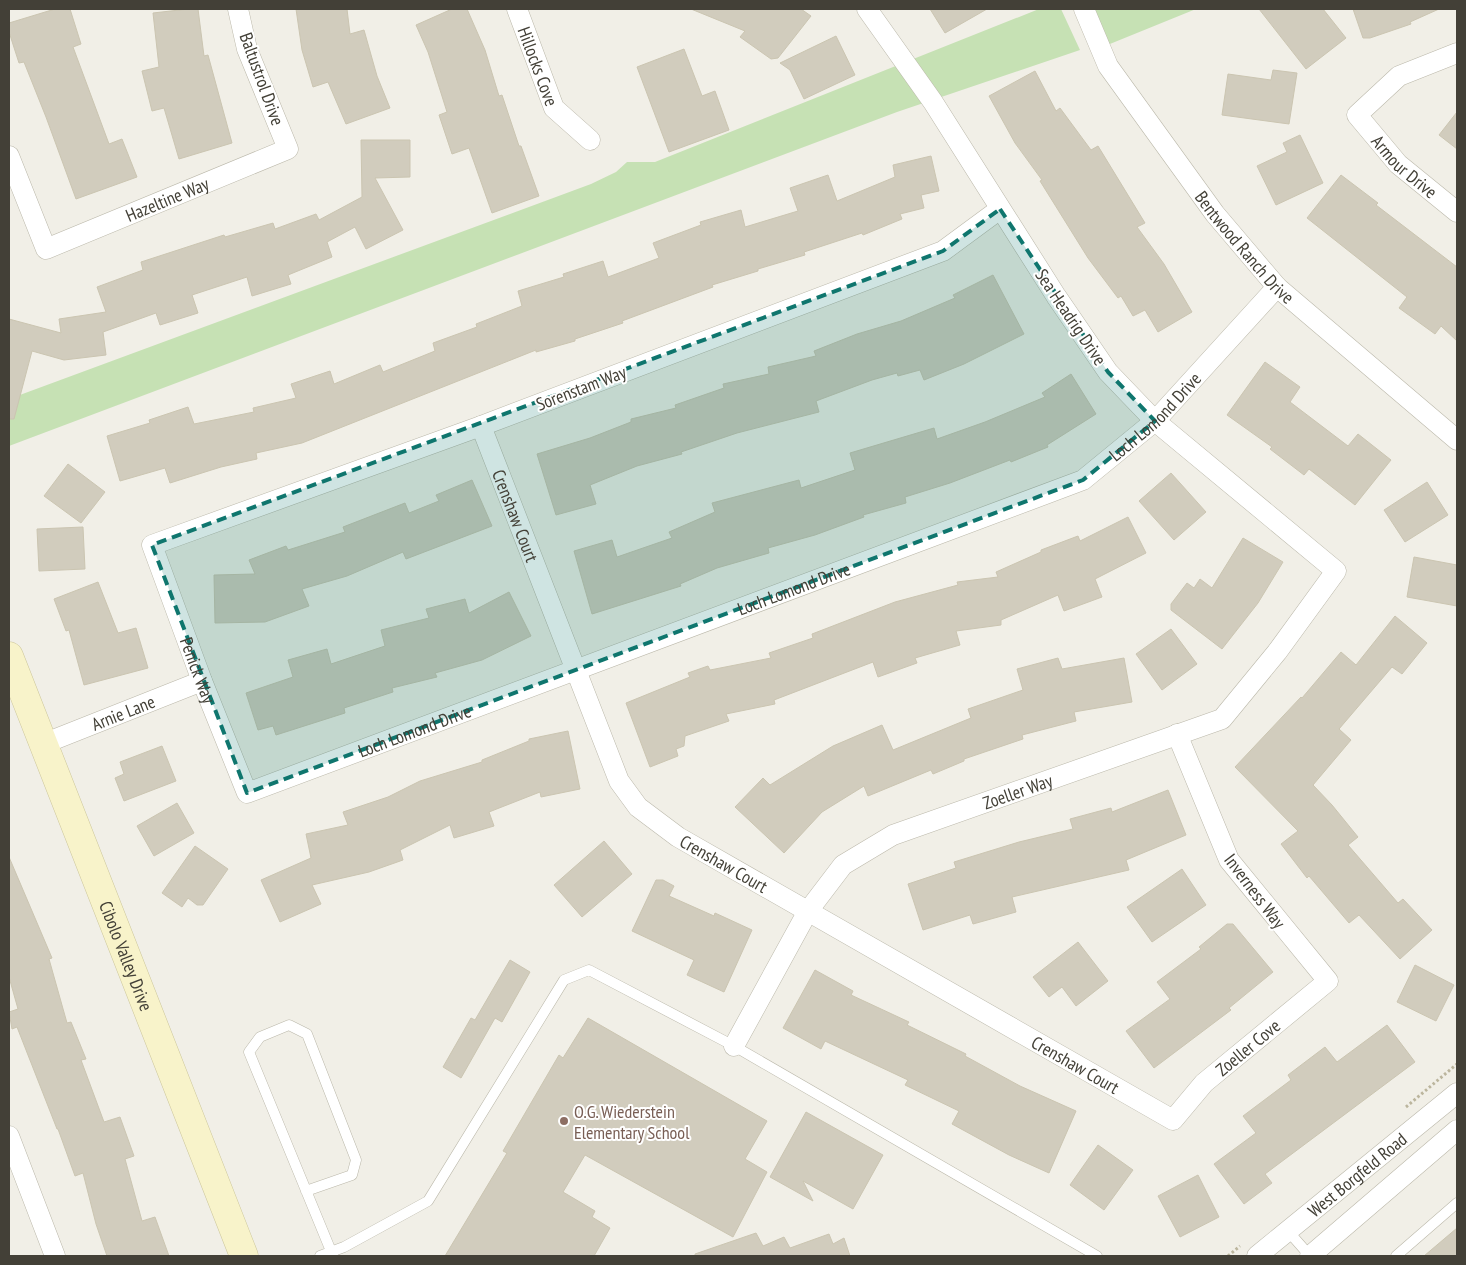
<svg xmlns="http://www.w3.org/2000/svg" width="1466" height="1265" font-family="'PT Sans Narrow',sans-serif">
<style>
.green{fill:#c6e1b4}
.building{fill:#d1ccbd;stroke:#cbc5b1}
.lines{fill:none;stroke-linecap:round;stroke-linejoin:round}
.service-casing{stroke:#bbb8aa;stroke-width:11}
.minor-casing{stroke:#bbb8aa;stroke-width:21}
.secondary-casing{stroke:#ccc69b;stroke-width:29}
.path{stroke:#bbb59d;stroke-width:3;stroke-dasharray:2.5 2.5;stroke-linecap:butt}
.service{stroke:#fff;stroke-width:10}
.minor{stroke:#fff;stroke-width:20}
.secondary{stroke:#f8f3ca;stroke-width:28}
.marked{fill:#0f766e;fill-opacity:0.2;stroke:#0f766e;stroke-width:4;stroke-dasharray:10 6;stroke-linejoin:round}
.education-dot{fill:#8d6e63;stroke:#fff;stroke-width:2}
.labels{text-anchor:middle;dominant-baseline:central;stroke-width:4;stroke-linejoin:round;paint-order:stroke}
.street-label{font-size:18px;fill:#434037;stroke:#fff}
.education-label{font-size:18px;fill:#785e54;stroke:#fff;text-anchor:start}
</style>
<rect width="100%" height="100%" fill="#f1efe7"/>
<path class="green" d="M1039,9H1061L1080,50L897,112L9,446V399L591,184L616,172L627,162H655Z
M1084,9H1196L1100,48Z"/>
<path class="building" d="M55,9H70L81,44L73,47L109,144L122,139L137,177L76,199L46,117L24,62L19,63L9,32V23Z
M188,9H198L204,56L208,55L232,143L179,159L164,108L152,111L142,71L159,67L153,13Z
M296,9H347L350,34L364,30L377,76L390,108L346,124L328,82L313,87L302,50Z
M452,9H467L485,50L499,96L502,95L519,146H521L539,196L492,213L469,148L452,154L439,115L447,112L428,52L416,25Z
M691,9H801L811,16L778,58L771,59L740,37L745,31Z
M930,9H987L945,33Z
M1259,9H1323L1346,38L1306,69Z
M1353,9H1439L1410,22L1411,24L1370,38H1363Z
M836,36L855,75L804,99L790,70L780,63Z
M684,49L702,96L715,91L729,130L669,152L637,67Z
M1273,70L1297,73L1289,124L1222,115L1228,74L1271,80Z
M1035,71L1056,111L1060,108L1091,150L1098,146L1145,223L1137,227L1164,264L1192,312L1158,332L1145,310L1133,316L1121,296L1118,298L1088,258L1040,181L1042,180L1015,143L989,96Z
M1457,112V149L1439,135Z
M1300,135L1323,183L1276,205L1257,166L1287,152L1283,143Z
M361,140H410V177L375,178L403,230L366,249L355,227L327,242L332,257L288,275L291,284L252,296L247,277L192,295L198,313L160,325L156,313L103,332L106,355L64,360L32,351L14,419H9V319L61,333L59,319L106,312L97,287L143,270L141,262L224,235L225,237L273,223L275,229L316,214L319,220L362,197Z
M931,156L939,191L921,195L924,208L900,214L902,219L863,235L862,233L804,252L805,255L758,269V271L712,285L713,287L622,321L623,323L575,339V341L536,352V350L302,443L256,453L257,459L221,467L170,483L165,468L120,481L107,436L150,423L149,420L188,407L194,424L254,412L253,408L296,398L291,384L330,371L334,384L380,365L383,372L435,351L433,343L477,327L476,324L522,306L518,291L564,277L563,274L603,261L608,277L659,258L653,243L701,225L700,222L741,210L745,227L798,211L790,188L828,175L837,201L895,177L893,165Z
M1341,175L1378,203L1376,205L1457,267V341L1441,326L1435,334L1399,308L1407,297L1307,218Z
M993,275L1024,334L964,364L924,380L920,370L898,376L897,373L872,380L816,401L819,412L737,433L681,452L682,454L637,466L590,485L596,504L556,515L537,454L590,438L631,422V419L676,408L675,405L724,388L723,384L769,374L768,367L816,356L814,351L857,334L901,321L955,298L953,295Z
M1265,362L1300,387L1290,402L1348,446L1358,434L1391,460L1355,505L1309,469L1304,475L1270,449L1272,447L1227,415Z
M1071,374L1096,414L1047,445L1048,447L1011,462L1010,460L950,483L905,497L906,503L863,515L864,517L815,535L768,548L769,553L717,568L680,584L681,586L592,614L574,551L612,540L617,557L672,538L669,532L715,512L712,503L799,480L801,488L855,470L850,453L934,428L937,439L985,422L1045,397L1042,393Z
M68,464L105,492L81,523L44,496Z
M1171,473L1206,512L1174,540L1139,501Z
M472,480L492,526L406,559L403,552L347,576L302,589L309,606L265,622L215,623L214,575L255,574L249,560L286,546L288,550L345,532L343,527L405,503L409,513L439,501L436,495Z
M1427,482L1448,515L1405,542L1384,510Z
M1128,517L1146,553L1095,579L1102,597L1064,611L1058,595L1001,620V625L956,631L960,645L915,658L917,663L878,677L873,662L774,700L775,704L726,714L729,721L685,736L684,746L676,749L678,756L650,767L626,703L690,677L688,673L708,666L710,670L771,658L769,653L813,638L812,634L895,602L958,585L957,582L998,577L996,572L1041,552V550L1078,536L1080,541Z
M83,527L85,569L39,571L37,529Z
M1243,538L1283,562L1258,603L1222,649L1171,610V604L1187,583L1194,588L1200,579L1212,588Z
M1414,557L1457,565V606L1407,597Z
M98,582L118,633L136,628L148,668L84,685L69,630L66,631L54,599Z
M509,592L531,636L482,660L435,673L437,677L392,688L393,692L344,708L345,713L276,735L273,726L258,730L246,693L293,677L288,660L327,649L331,664L385,646L381,630L429,618L426,609L465,599L469,613Z
M1395,616L1427,643L1402,674L1392,667L1339,729L1351,740L1313,785L1332,805L1358,837L1348,845L1398,903L1403,899L1432,930L1400,959L1359,915L1349,923L1309,876L1307,878L1281,844L1298,831L1235,767L1301,697L1302,698L1341,652L1356,665Z
M1171,629L1197,664L1162,690L1136,654Z
M1058,658L1062,669L1124,658L1132,702L1074,712L1076,721L1022,735L1023,739L964,759V761L933,774L931,770L868,796L864,786L822,812L784,853L735,807L763,778L770,785L833,746L882,725L893,750L971,718L968,709L1023,690L1017,669Z
M568,731L580,789L541,797L540,792L489,812L494,826L454,838L450,825L400,850L403,860L369,872L312,885L321,904L280,922L261,880L311,858L306,834L348,825L343,812L388,797L420,781L482,762V760L529,741V739Z
M162,746L176,781L124,801L115,778L124,774L120,762Z
M1168,790L1186,835L1126,860L1129,870L1012,897L1016,912L973,924L970,915L923,930L908,884L956,868L954,862L1019,842L1073,829L1070,819L1111,808L1112,812Z
M177,803L194,833L154,856L137,826Z
M604,841L632,874L582,917L554,885Z
M195,846L228,869L203,905H197L188,898L182,907L162,893Z
M9,857L52,958L49,959L67,1023L71,1022L86,1059L81,1060L104,1122L120,1117L134,1156L125,1159L142,1221L155,1217L169,1256H107L96,1224L83,1173L75,1176L58,1129H57L17,1027L12,1029L9,1012L18,1009L9,977Z
M1182,869L1206,905L1152,942L1127,907Z
M656,880H663L674,886L669,896L714,916L715,913L752,930L724,992L687,975L694,960L632,931Z
M1227,924H1233L1273,972L1229,1008L1231,1010L1154,1068L1126,1031L1170,999L1157,982L1201,949L1199,947Z
M1078,942L1108,981L1076,1006L1062,987L1049,997L1033,977Z
M510,960L530,972L502,1022L495,1018L461,1078L443,1067L471,1018L475,1020Z
M1415,965L1454,985L1436,1021L1397,1002Z
M815,970L853,991L851,995L909,1022L907,1025L966,1054L965,1056L1020,1086L1076,1111L1049,1173L1009,1155L952,1124L959,1111L905,1085L908,1080L825,1041L821,1049L783,1028Z
M588,1018L767,1121L745,1159L767,1172L733,1237L585,1155L563,1192L595,1211L592,1217L610,1228L594,1256H445L507,1153L503,1151L559,1055L563,1058Z
M1387,1025L1415,1062L1265,1174L1272,1183L1244,1204L1214,1164L1256,1133L1243,1116L1291,1080L1288,1075L1325,1047L1337,1062Z
M806,1112L883,1155L853,1209L803,1181L813,1201L770,1177Z
M1098,1145L1133,1170L1104,1210L1070,1185Z
M1198,1175L1219,1217L1180,1237L1158,1196Z
M1457,1228V1256H1424Z
M756,1233L763,1246L784,1237L790,1248L829,1234L833,1244L844,1238L850,1256H695V1254Z"/>
<g class="lines">
<g class="service-casing">
<path id="service" d="M306,1191L352,1175L356,1160L307,1034L289,1025L260,1037L249,1052L333,1256
M1288,1231L1310,1256
M320,1256L344,1247L428,1201L564,980L589,970L734,1046L1097,1256
M1396,1256L1457,1203"/>
</g>
<g class="minor-casing">
<g id="minor">
<path id="s1" d="M517,9L554,108L590,140"/>
<path id="s2" d="M1084,9L1108,66L1215,214L1277,287L1457,440"/>
<path id="s3" d="M1457,53L1399,76L1357,115L1398,164L1457,212"/>
<path id="s4" d="M9,156L46,249L288,149L247,49L238,9"/>
<path id="s5" d="M1000,209L943,251L481,426L152,545L202,681L247,793L1083,480L1155,421L1277,287"/>
<path id="s6" d="M481,426L619,781L638,807L678,837L1173,1120L1204,1083L1328,981L1229,860L1177,734"/>
<path id="s7" d="M43,744L202,681"/>
<path id="s8" d="M734,1046L808,911L843,865L893,835L1222,719L1277,652L1336,571L1155,421L1108,372L1056,296L933,102L867,9"/>
<path d="M9,1136L55,1256"/>
<path id="s9" d="M1257,1256L1457,1093"/>
<path d="M1310,1256L1457,1130"/>
</g>
</g>
<g class="secondary-casing">
<g id="secondary">
<path id="s10" d="M9,656L244,1256"/>
</g>
</g>
<path class="path" d="M1406,1107L1457,1064
M1228,1256L1240,1246"/>
<use href="#service" class="service"/>
<use href="#minor" class="minor"/>
<use href="#secondary" class="secondary"/>
</g>
<path class="marked" d="M1000,209L1108,372L1155,421L1083,480L247,793L152,545L943,251Z"/>
<circle class="education-dot" cx="564" cy="1121" r="5"/>
<g class="labels">
<g class="street-label">
<text stroke="none"><textPath href="#s1" startOffset="61">Hillocks Cove</textPath></text>
<text transform="translate(262 79) rotate(70)">Baltustrol Drive</text>
<text stroke="none"><textPath href="#s3" startOffset="190">Armour Drive</textPath></text>
<text stroke="none"><textPath href="#s4" startOffset="231">Hazeltine Way</textPath></text>
<text stroke="none"><textPath href="#s2" startOffset="289">Bentwood Ranch Drive</textPath></text>
<text transform="translate(1071 317) rotate(56)">Sea Headrig Drive</text>
<text transform="translate(581 388) rotate(-21)">Sorenstam Way</text>
<text stroke="none"><textPath href="#s5" startOffset="2169">Loch Lomond Drive</textPath></text>
<text stroke="none"><textPath href="#s6" startOffset="96">Crenshaw Court</textPath></text>
<text stroke="none"><textPath href="#s5" startOffset="1764">Loch Lomond Drive</textPath></text>
<text stroke="none"><textPath href="#s5" startOffset="1048">Penick Way</textPath></text>
<text stroke="none"><textPath href="#s7" startOffset="86">Arnie Lane</textPath></text>
<text stroke="none"><textPath href="#s5" startOffset="1359">Loch Lomond Drive</textPath></text>
<text stroke="none"><textPath href="#s8" startOffset="402">Zoeller Way</textPath></text>
<text stroke="none"><textPath href="#s6" startOffset="516">Crenshaw Court</textPath></text>
<text transform="translate(1255 891) rotate(53)">Inverness Way</text>
<text stroke="none"><textPath href="#s10" startOffset="322">Cibolo Valley Drive</textPath></text>
<text stroke="none"><textPath href="#s6" startOffset="1138">Zoeller Cove</textPath></text>
<text stroke="none"><textPath href="#s6" startOffset="921">Crenshaw Court</textPath></text>
<text stroke="none"><textPath href="#s9" startOffset="129">West Borgfeld Road</textPath></text>
</g>
<g class="education-label">
<text x="574" y="1111">O.G. Wiederstein<tspan x="574" dy="21">Elementary School</tspan></text>
</g>
</g>
<rect width="1466" height="1265" fill="none" stroke="#434037" stroke-width="20"/>
</svg>
